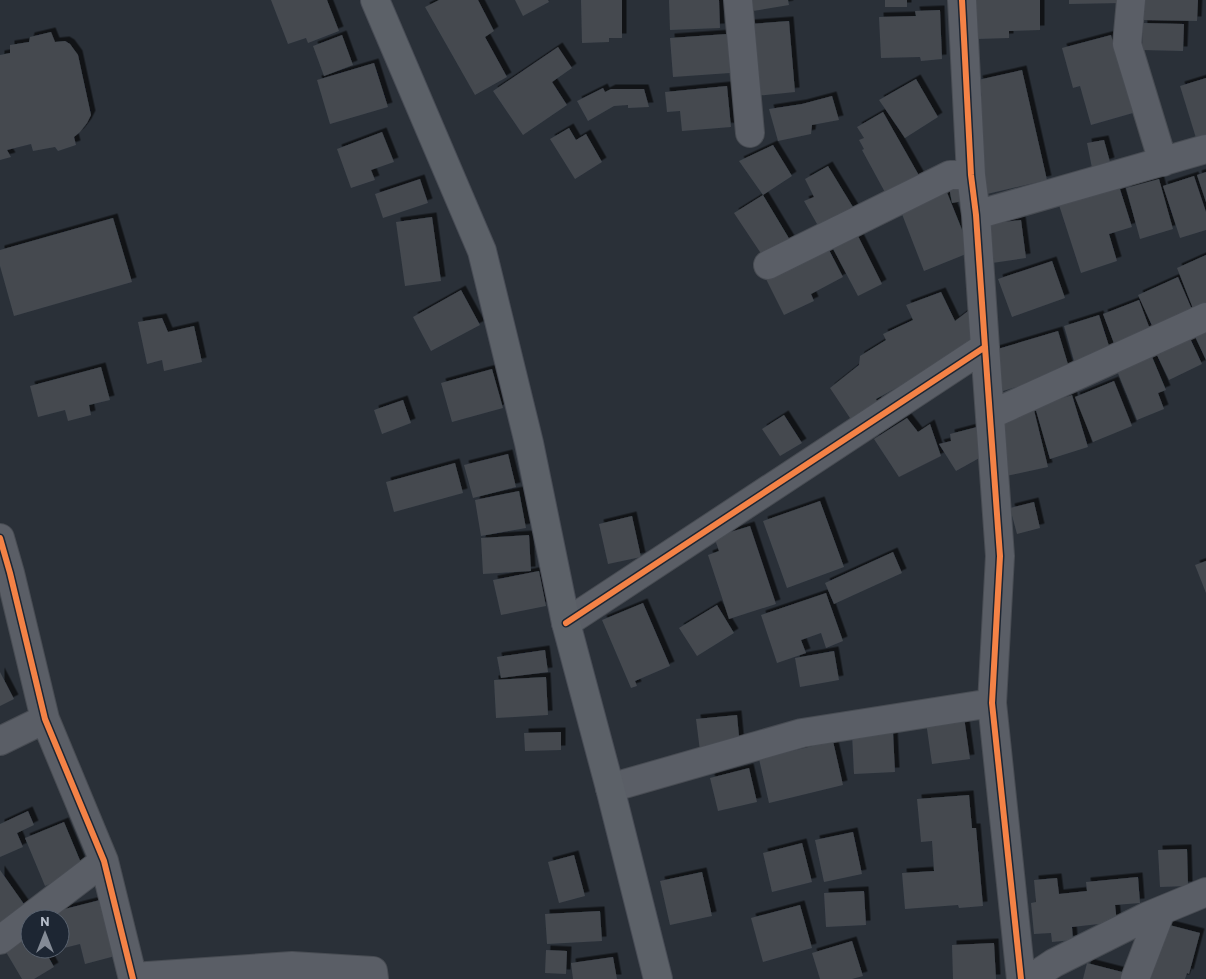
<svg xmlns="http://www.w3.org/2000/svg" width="1206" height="979" font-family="Barlow,sans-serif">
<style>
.building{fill:#444950;filter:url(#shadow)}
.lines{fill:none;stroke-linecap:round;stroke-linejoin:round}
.minor-casing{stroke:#484c53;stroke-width:30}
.major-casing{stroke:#484c55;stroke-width:30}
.minor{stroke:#5a5e66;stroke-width:28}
.major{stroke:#5c6168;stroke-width:28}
.cycleway-casing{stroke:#1d2633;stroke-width:9}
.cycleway{stroke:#f48246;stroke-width:6}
</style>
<defs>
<filter id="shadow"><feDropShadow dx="4.5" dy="-4.5" stdDeviation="0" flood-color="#0009"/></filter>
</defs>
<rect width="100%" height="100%" fill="#2a3038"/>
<path class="building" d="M271,0H327L339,31L308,43L306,38L288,44Z
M439,0H478L494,31L485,37L507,77L475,95L425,7Z
M515,0H548L549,2L523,16Z
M581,0H622V38H609V42L582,43Z
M669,0H719L720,28L670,30Z
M751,0H788L789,5L753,11Z
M885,0H907V7H885Z
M976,0H1040V30L1009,31V38L977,39Z
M1069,0H1121L1122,3L1069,4Z
M1144,0H1198L1197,21L1143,20Z
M940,10L942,59L921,61L920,57L881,58L879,17L916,16L915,11Z
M789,21L795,92L755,96L749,24Z
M1143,23L1184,24L1183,51L1142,50Z
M51,32L55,42L65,41L70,44L78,55L91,115L87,123L80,132L74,137L76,145L58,151L55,147L33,151L31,144L7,150L11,157L0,160V55L10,53V45L29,42L30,37Z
M727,34L730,73L673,77L670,38Z
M342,35L353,65L324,76L313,46Z
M1111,35L1133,113L1091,125L1080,86L1073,88L1062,48Z
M558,47L572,68L552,82L567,105L523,135L493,91Z
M374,63L388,107L330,124L317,80Z
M1022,70L1047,180L987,194L975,98L982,96L978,80Z
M1206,78V135L1196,138L1180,86Z
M916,79L938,117L905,138L879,100Z
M727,86L731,127L682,131L680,111L667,112L665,92Z
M603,88L605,92L611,89H644L649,107L628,108V105L614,106L588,121L577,101Z
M832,96L839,120L812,125L811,134L778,141L769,109L802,104Z
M883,112L921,179L887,196L862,150L864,149L859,140L864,138L857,127Z
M569,128L576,140L586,134L602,162L575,179L550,139Z
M382,132L394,162L371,170L375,180L351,188L337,149Z
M1104,140L1110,162L1092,168L1087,143Z
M773,145L792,176L763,195L739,161Z
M828,166L856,212L821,231L804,201L814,197L805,179Z
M1206,172V202L1197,175Z
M1194,176L1206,212V230L1180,238L1163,186Z
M420,179L428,203L383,218L375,194Z
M1159,179L1173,229L1140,239L1126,188Z
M959,185L963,201L952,203L949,187Z
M1119,186L1132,227L1109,234L1117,261L1081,273L1059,205Z
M946,190L971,252L924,271L900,209Z
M763,195L790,240L762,255L734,213Z
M432,217L441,281L405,286L396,222Z
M113,218L132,282L14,316L0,266V250Z
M1021,220L1026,258L992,263L987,224Z
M856,232L882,284L858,296L831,245Z
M826,244L843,277L811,294L814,301L784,315L764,275Z
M1206,255V306L1194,311L1177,268Z
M1052,261L1065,298L1012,317L998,279Z
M1178,277L1193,312L1154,330L1138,295Z
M461,290L480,325L431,351L413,317Z
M941,292L955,321L972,308L971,353L944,362L876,399L880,408L852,421L830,388L859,365L860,356L886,340L883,334L913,320L906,305Z
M1139,300L1151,332L1115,346L1103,314Z
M1099,315L1110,349L1074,361L1064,326Z
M162,318L168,332L194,326L202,362L164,371L162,360L147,364L138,322Z
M1206,324V360L1192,330Z
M1058,331L1070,371L1003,391L991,351Z
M1188,334L1202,364L1169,380L1154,349Z
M1150,352L1166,390L1158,393L1164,409L1137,420L1115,366Z
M101,367L110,400L89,405L91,415L68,421L65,410L38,417L30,386Z
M492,369L503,408L452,422L441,383Z
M1114,381L1132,426L1093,442L1075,397Z
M1072,395L1088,447L1050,459L1035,407Z
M403,400L411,423L382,434L374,410Z
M1033,406L1048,467L1006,476L992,416Z
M784,415L802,443L780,456L762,429Z
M907,418L918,432L930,424L941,456L899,477L874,439Z
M977,427L983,456L956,471L939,444L951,441L950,434Z
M508,454L516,487L473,498L464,465Z
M455,463L463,493L394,512L386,482Z
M519,491L526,528L481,536L475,500Z
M820,501L844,567L787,588L763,521Z
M1034,502L1040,528L1017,534L1010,508Z
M632,516L641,557L608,564L599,524Z
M750,526L776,604L729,619L708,555L719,551L714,537Z
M529,535L531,571L483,574L481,538Z
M893,552L902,573L834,604L825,583Z
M1206,561V593L1195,565Z
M539,571L546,606L501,615L493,580Z
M826,593L843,641L826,648L821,633L801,640L806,653L777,663L761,615Z
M643,603L670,666L635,681L637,686L631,688L602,620Z
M717,605L734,633L697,656L679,628Z
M545,650L548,672L501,678L497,657Z
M834,651L839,680L800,687L795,658Z
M0,672L14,699L0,706Z
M546,677L548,715L496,718L494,680Z
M737,715L740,747L700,751L696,719Z
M964,717L970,759L932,764L926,722Z
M561,732V750L525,751L524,733Z
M893,732L895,772L854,774L852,734Z
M833,741L843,785L769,803L759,759Z
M749,768L757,802L718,811L710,778Z
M969,795L972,828H976L983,906L959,908L958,905L905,909L902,873L934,871L932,841L921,842L917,799Z
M28,811L34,825L17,833L23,847L0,857V824Z
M64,822L84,870L45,886L25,838Z
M853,832L862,874L824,882L815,840Z
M802,843L812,882L772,892L763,853Z
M1187,849L1188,886L1160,887L1158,850Z
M574,855L585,896L559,903L548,862Z
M0,870L26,907L0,925Z
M702,872L712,916L670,925L660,881Z
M1138,877L1140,903L1115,905L1117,922L1072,927L1073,940L1052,942L1051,933L1034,934L1031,903L1036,902L1034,880L1057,878L1059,894L1087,891L1086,882Z
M864,891L866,925L826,927L824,893Z
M104,899L119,955L85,964L80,944L60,949V919H47L45,914Z
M800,905L812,948L763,962L751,918Z
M600,911L602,941L547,944L545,914Z
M1150,920L1200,933L1189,974L1187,973L1185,979H1135Z
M30,932V949H44L54,967L34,979H22L3,947Z
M852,941L863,976L852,979H820L812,953Z
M994,943L996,979H953L952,945Z
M546,950L567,951L566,974L545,973Z
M613,957L617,979H573L571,963Z
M1087,963L1126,973L1124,979H1083Z"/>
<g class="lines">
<g class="minor-casing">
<path id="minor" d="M738,0L750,133
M962,0L971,175L976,215L985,347L1000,556L992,703L1021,979
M1131,0L1127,44L1163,162
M976,215L1206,149
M768,265L950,175H971
M990,415L1206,317
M0,538L10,573L45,719L104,861L133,979
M566,623L985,347
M0,741L45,719
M610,788L802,733L992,703
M0,940L104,861
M133,977L292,966L373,971L374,979
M1030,979L1054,963L1148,916L1206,892
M1135,979L1161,911"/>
</g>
<g class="major-casing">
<path id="major" d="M375,0L482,251L529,443L566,623L610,788L658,979"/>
</g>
<use href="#minor" class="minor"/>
<use href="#major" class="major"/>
<g class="cycleway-casing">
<path id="cycleway" d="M962,0L971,175L976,215L985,347L1000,556L992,703L1021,979
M0,538L10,573L45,719L104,861L133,979
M566,623L985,347"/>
</g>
<use href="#cycleway" class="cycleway"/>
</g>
<g transform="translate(45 934)"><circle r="24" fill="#1d2633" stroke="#59626f"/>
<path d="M0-4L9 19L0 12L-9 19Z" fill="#848b96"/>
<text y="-8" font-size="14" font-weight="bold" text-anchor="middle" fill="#b4bcc9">N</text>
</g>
</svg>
